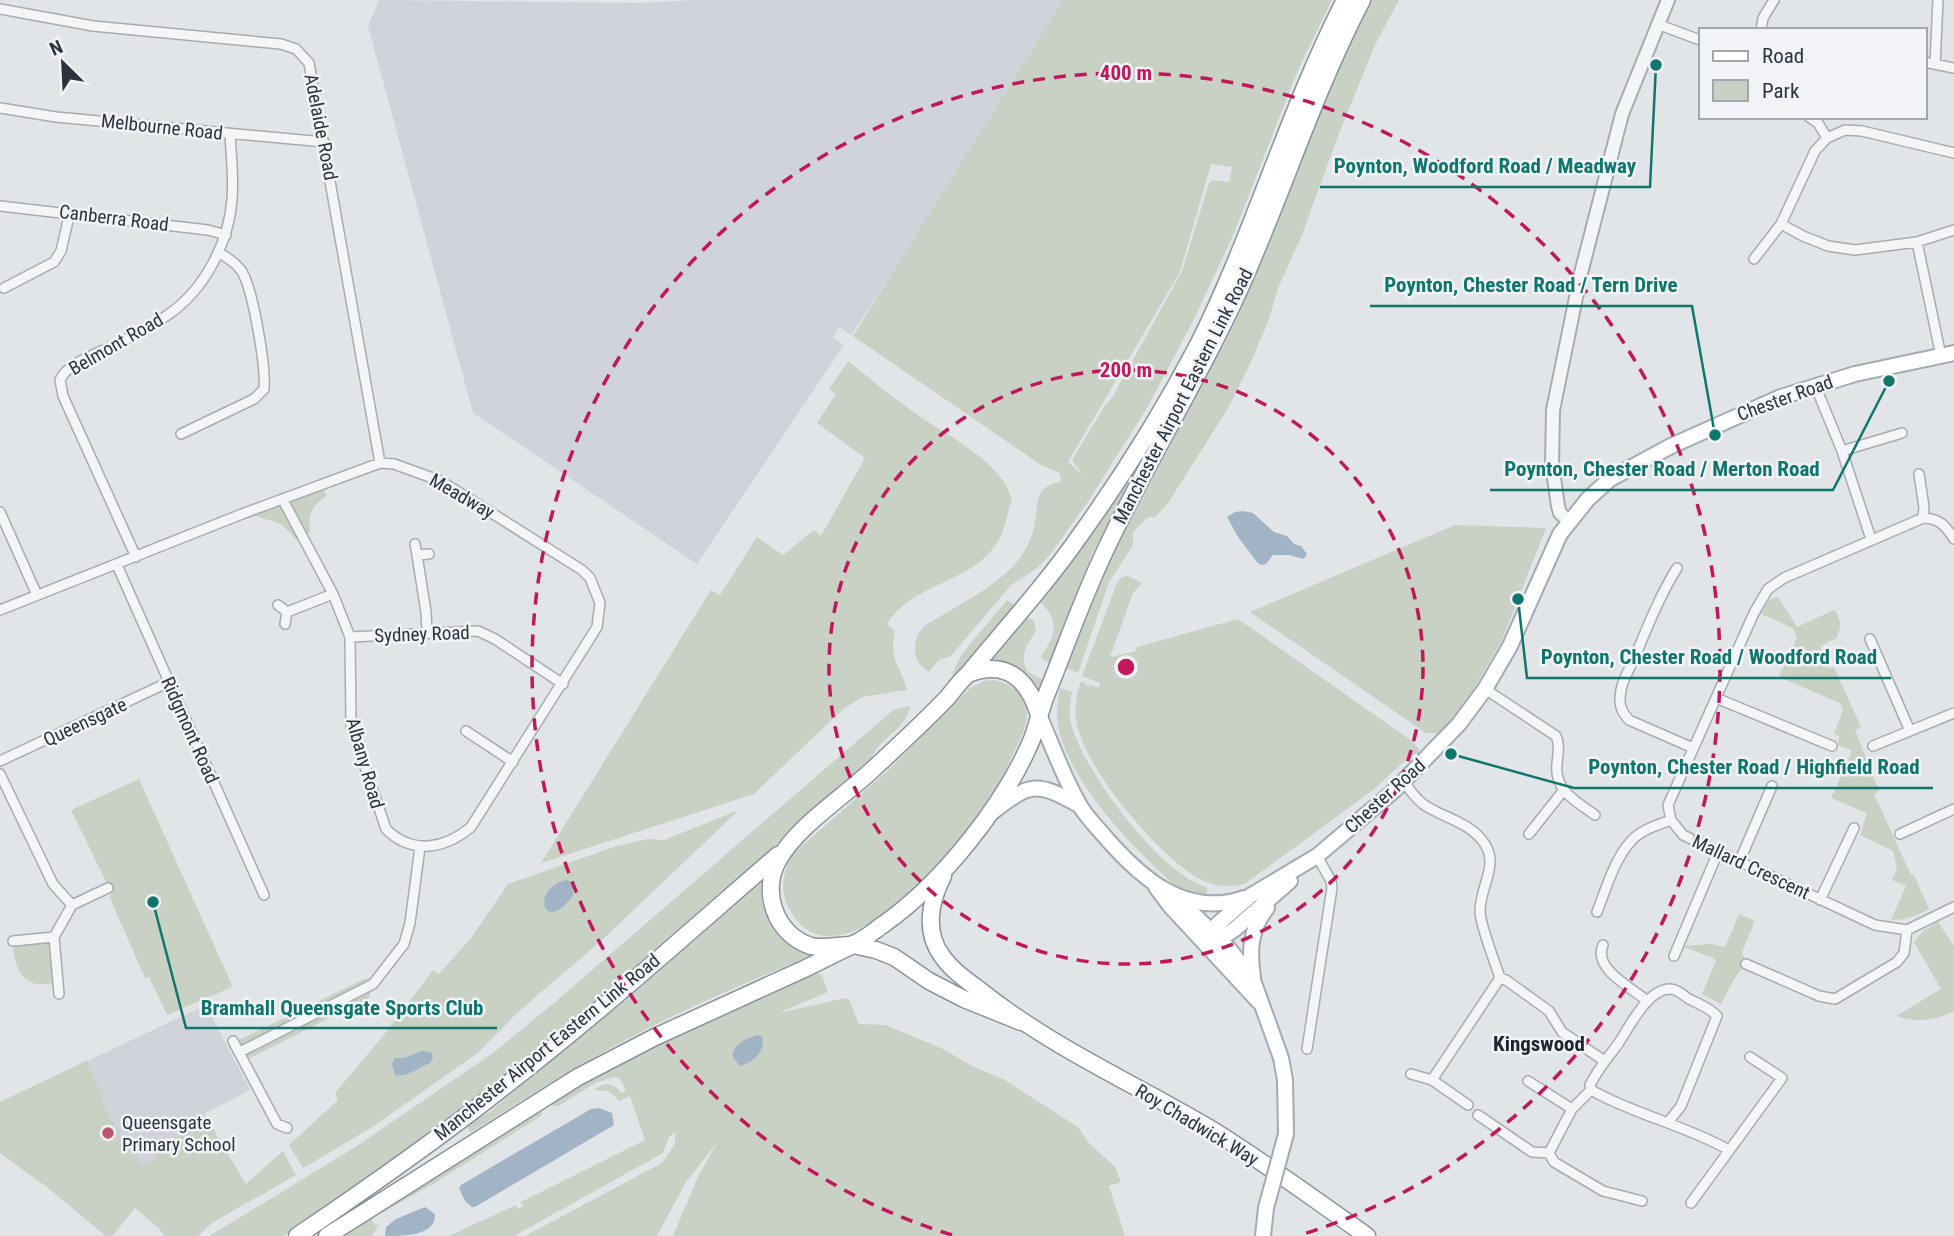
<svg xmlns="http://www.w3.org/2000/svg" width="1954" height="1236" font-family="'Roboto Condensed',sans-serif">
<style>
.built{fill:#d0d4da}
.green{fill:#c8d1c3;fill-rule:evenodd}
.water{fill:#a0b4c5}
.lines{fill:none;stroke-linecap:round;stroke-linejoin:round}
.minor-casing{stroke:#a7acb2;stroke-width:12}
.tertiary-casing{stroke:#a7acb2;stroke-width:16}
.primary-casing{stroke:#a2aab3;stroke-width:18}
.trunk-casing{stroke:#8a939d;stroke-width:19}
.minor{stroke:#f4f5f7;stroke-width:9}
.tertiary{stroke:#f4f5f7;stroke-width:12}
.primary{stroke:#fff;stroke-width:14}
.trunk{stroke:#fff;stroke-width:16}
.primary-bridge-casing{stroke:#a2aab3;stroke-width:18;stroke-linecap:butt}
.primary-bridge{stroke:#fff;stroke-width:14}
.ring{fill:none;stroke:#c2185b;stroke-width:3.5;stroke-dasharray:12 9}
.poi-dot{fill:#c0546b;stroke:#f1f3f6;stroke-width:2.5}
.labels{text-anchor:middle;dominant-baseline:central;stroke-width:5;stroke-linejoin:round;paint-order:stroke}
.street-label{font-size:19px;fill:#2b343e;stroke:#f1f3f6}
.poi-label{font-size:19px;fill:#2b343e;stroke:#f1f3f6;text-anchor:start}
.neighbourhood-label{font-size:21px;font-weight:bold;fill:#1d252f;stroke:#f1f3f6}
.centre{fill:#c2185b;stroke:#f1f3f6;stroke-width:3.5}
.ring-label{font-size:21px;text-anchor:middle;font-weight:bold;fill:#c2185b;stroke:#f1f3f6;stroke-width:5;stroke-linejoin:round;paint-order:stroke}
.leader{fill:none;stroke:#0f766e;stroke-width:2.5}
.callout-dot{fill:#0f766e;stroke:#f1f3f6;stroke-width:2.5}
.callout-label{font-size:21px;text-anchor:middle;font-weight:bold;fill:#0f766e;stroke:#f1f3f6;stroke-width:5;stroke-linejoin:round;paint-order:stroke}
</style>
<rect width="100%" height="100%" fill="#e1e5e8"/>
<path class="built" d="M379,0L637,3L695,0H1063L896,268L851,335L839,327L833,338L844,345L697,564L473,413L368,26Z
M206,1005L250,1090L204,1114L246,1185L159,1228L135,1208L112,1236H106L47,1187L0,1153V1102Z"/>
<path class="green" d="M1063,0H1332L1298,70L1234,233L1194,319L1147,408L1089,500L1049,556L1036,569L1011,585L951,656L939,660L929,672C912,662 911,642 923,627C954,606 1004,585 1024,552C1029,543 1034,532 1035,522C1039,501 1034,486 1061,482L1060,473L1041,465L853,336ZM1211,164L1232,167L1229,182L1213,180L1209,183L1182,271L1112,398L1104,407L1072,460L1083,475L1068,462L1180,272Z
M1368,0H1399L1375,45L1339,133L1302,235L1278,288L1268,322L1250,364L1227,410L1168,503L1156,516L1147,518L1133,532V545L1109,582L1078,673L1066,668L1114,550L1234,325L1241,309L1245,291L1321,101Z
M848,361C868,377 887,393 908,408C939,432 1003,460 1012,500C1007,514 1004,534 995,546C969,583 911,584 887,624L895,631C888,662 901,664 907,690L862,697L842,710L754,794L541,863L711,590L720,595L757,537L783,555L814,530L821,536L865,458L817,423L836,394L829,389Z
M1129,471L1133,474L1092,554L1050,663L1043,660L1041,656C1057,633 1060,620 1038,600Z
M321,485L327,496C311,506 308,514 310,532L297,540L281,524L256,516L254,510Z
M1455,525L1546,528L1501,642L1464,706L1449,726L1438,733H1426L1250,612Z
M1128,576L1142,583L1133,593L1110,657L1136,651L1137,647L1238,619L1412,741L1419,749V753L1410,756L1373,790L1246,883C1228,890 1206,885 1190,873C1153,848 1081,764 1076,719C1074,706 1077,693 1081,681L1090,687L1091,685L1099,688L1100,683L1082,676L1117,583L1122,577Z
M1778,597L1797,627L1834,610L1836,612L1841,624L1837,638L1820,646L1829,668L1834,667L1861,727L1855,730L1879,791L1874,794L1911,875H1914L1929,909C1917,916 1905,920 1891,920L1906,886L1892,880L1897,869L1893,851L1860,835L1867,813L1831,798L1851,753V750L1838,745L1839,736L1834,734L1843,710L1840,703L1779,677L1797,638L1793,628L1761,614L1769,600Z
M1007,600L1016,606L961,671L952,675L961,655Z
M1025,615L1034,621L1036,631C1027,646 1019,653 1027,671L1043,680L1039,692C1026,669 1009,668 986,664Z
M994,680C1008,683 1026,693 1027,710C1028,724 1021,738 1015,750C1005,773 994,795 980,816C952,856 833,995 789,908C779,890 783,869 794,853L886,772L970,688L984,681Z
M1060,688L1072,692C1070,701 1069,711 1070,719C1078,765 1162,877 1207,887V901C1201,899 1193,897 1187,894C1176,889 1167,878 1158,870C1122,836 1067,776 1058,725C1056,713 1058,700 1060,688Z
M910,706C906,728 887,734 875,751C871,758 869,764 862,770L539,1050L432,1135L283,1236H209L354,1148L493,1053L554,1003L893,710Z
M139,779L232,985L230,988L167,1015L149,977L145,978L109,896L112,894L71,810Z
M739,810L602,940L518,1012L479,1052L374,1126L303,1168L289,1145L338,1100L335,1093L383,1036L433,970L439,974L471,938L508,884L617,846L647,839L664,840Z
M759,883H761V893L767,910L811,953L809,956C764,975 718,995 673,1016C602,1050 536,1091 470,1133L466,1124L490,1112Z
M1739,914L1755,921L1742,952L1746,964L1734,979L1721,1004L1702,994L1716,961L1713,958L1682,946L1711,944L1725,947Z
M1938,922L1954,946V1011C1935,1021 1916,1023 1896,1016L1941,989L1914,942L1922,932Z
M54,937L58,983C50,983 38,986 30,982C16,975 13,954 13,941Z
M816,972L822,975L828,992L778,1013L845,998L849,999L859,1024L885,1025L943,1049L972,1066L1003,1079L1078,1127L1089,1143L1115,1167L1121,1182L1109,1186L1125,1236H673L697,1179L716,1144L686,1182L657,1236H525L662,1163L675,1144V1132L669,1137L663,1153L514,1236H449L516,1205L518,1209L523,1206L521,1202L645,1140L630,1096L620,1101L608,1091L593,1090C606,1081 611,1082 622,1093L626,1091L620,1079L615,1077L597,1082L558,1106H553L548,1102L668,1038Z
M379,977L373,984L369,998L244,1061L233,1041L241,1039L364,979Z
M86,1061L104,1096L101,1099L130,1155L135,1153L141,1166L157,1158L156,1154L176,1144L173,1138L192,1128L190,1121L204,1114L246,1184L283,1151L296,1175L212,1223L198,1236H164L159,1228L135,1208L112,1236H106L47,1187L0,1153V1102Z
M539,1112H542L541,1116L433,1184L376,1216L372,1220L375,1225L379,1224L372,1236H334L475,1145L501,1137Z"/>
<path class="water" d="M1243,511L1253,513L1274,532L1287,536L1294,544L1301,546L1307,554L1304,559L1289,555H1273L1266,564L1261,565L1257,562L1238,537L1227,517L1235,512Z
M567,880L573,883V895C545,937 528,888 567,880Z
M757,1035L762,1036C766,1051 754,1062 740,1066L732,1056C735,1043 745,1039 757,1035Z
M421,1051L431,1052L433,1057L430,1063C419,1068 408,1077 395,1075L392,1064L395,1058H404Z
M599,1108L612,1113L614,1125L475,1207H472L465,1201L459,1188L461,1185L591,1109Z
M425,1207L435,1214C436,1236 404,1236 385,1236L386,1227L396,1219Z"/>
<g class="lines">
<g class="minor-casing">
<path id="minor" d="M0,9L93,26L281,44L296,49L309,63L380,463
M1657,24L1700,40
M1761,30L1763,18L1774,0
M1924,62L1954,68
M1935,64L1938,0
M0,108L56,117L324,142
M1809,117L1818,123L1827,138
M0,206L208,230L226,235
M1781,224L1803,236L1828,246L1855,250L1917,242L1954,230
M1917,242L1941,356
M1754,259L1781,224L1815,151L1827,138L1845,130L1862,131L1954,153
M4,288L54,262L61,251L70,212
M1815,385L1842,451L1871,539
M181,434L254,399L264,389C266,367 253,288 241,270C235,263 227,257 219,253
M1842,451L1902,433
M1919,474L1924,507L1923,518
M0,512L37,595
M1954,539C1946,526 1939,518 1923,518L1784,578L1768,589L1754,613L1668,805L1671,820L1683,835L1875,925L1907,930L1954,907
M415,544L417,555
M136,557L63,396L60,380C68,363 92,356 108,348C129,338 150,328 169,314C205,289 229,242 232,199C234,178 231,155 230,134
M117,565L264,895
M1677,568C1659,597 1647,628 1634,659C1628,672 1619,686 1620,701C1620,709 1624,714 1629,720L1693,748
M278,605L287,612L333,594
M0,610L242,514L380,463L394,464L441,481L582,570L590,578L600,603L597,627L471,827C445,849 412,855 386,829L351,725L350,637L333,594L283,500
M285,624L287,612
M427,632L426,612L417,555L429,554
M350,637L478,631L495,639L563,684
M1870,639L1910,731
M1485,689L1556,736C1560,745 1558,753 1557,764C1554,791 1576,801 1595,815
M1716,698L1832,746
M466,731L513,762
M1873,746L1954,713
M0,761L169,682
M0,774L53,884L72,905L108,888
M1404,782C1410,790 1416,800 1426,806C1443,817 1467,822 1481,839C1502,862 1480,885 1480,911C1480,925 1495,962 1500,978L1506,980L1549,1011L1562,1032L1603,1060
M1529,834L1563,791
M1900,834L1954,809
M1740,860L1772,786
M1820,900L1854,828
M1597,912C1606,889 1614,860 1631,841C1641,830 1657,825 1671,820
M13,941L54,937
M1603,945C1592,969 1634,989 1647,1001
M1674,956L1718,852
M1746,964L1819,996L1835,999L1897,962L1904,953L1907,930
M59,994L54,937L72,905
M233,1041L277,1124L287,1128
M1307,1049L1332,888L1331,881L1317,856
M240,1052L373,984L404,944L410,923L420,847
M1411,1074L1432,1080
M1528,1081L1572,1109
M1591,1090L1590,1085C1599,1067 1607,1059 1618,1044C1629,1028 1647,989 1670,989C1677,989 1683,995 1689,999C1699,1004 1710,1008 1717,1016L1681,1106L1669,1121
M1591,1090C1635,1115 1685,1125 1729,1150
M1468,1105L1432,1080L1500,978
M1478,1115L1532,1152L1549,1153L1572,1109L1591,1090
M1549,1153L1554,1162L1603,1191L1642,1201
M1691,1203L1782,1078L1750,1057"/>
</g>
<g class="tertiary-casing">
<path id="tertiary" d="M1569,521L1560,513L1558,506L1552,464L1553,410L1581,273L1622,114L1668,0"/>
</g>
<g class="primary-casing">
<path id="primary" d="M1039,715C1052,745 1063,776 1079,804C1086,817 1097,827 1106,838C1142,879 1186,918 1244,898
M994,811C1032,781 1038,783 1079,805
M1156,887L1171,907L1259,1002
M1177,898L1230,950L1253,980L1281,1058L1285,1080L1286,1134
M1214,943L1235,929L1290,881
M1207,945L1210,931L1219,923L1250,896L1317,856L1396,789L1459,724L1485,689L1510,646L1560,534L1588,499L1610,479L1671,446L1781,397L1855,374L1954,353
M1253,977C1249,951 1250,929 1267,908
M1263,1236L1266,1208"/>
</g>
<g class="trunk-casing">
<path id="trunk" d="M968,674C1006,628 1047,583 1081,534C1124,474 1164,410 1198,345C1254,233 1288,111 1345,0
M1039,715C1028,679 1006,659 968,674C960,681 954,690 947,698C923,723 897,747 871,771C842,798 798,826 779,859C760,890 775,935 811,946C820,948 829,947 837,946C842,945 849,946 853,944C864,940 875,930 884,924C942,883 1005,804 1032,739C1037,726 1040,712 1045,698C1065,649 1082,599 1105,551C1145,465 1196,384 1236,297C1281,199 1312,96 1362,0
M943,876C930,901 924,932 942,956C953,972 971,983 986,995C1054,1048 1135,1084 1209,1128C1263,1161 1315,1200 1367,1236
M297,1236C368,1188 438,1139 505,1086C599,1013 688,933 778,855
M327,1236L578,1077L655,1037L804,969L853,945L876,950L894,957L929,981L964,999L1021,1022"/>
</g>
<use href="#minor" class="minor"/>
<use href="#tertiary" class="tertiary"/>
<use href="#primary" class="primary"/>
<use href="#trunk" class="trunk"/>
<g class="primary-bridge-casing">
<path id="primary-bridge" d="M1266,1208L1286,1134"/>
</g>
<use href="#primary-bridge" class="primary-bridge"/>
</g>
<g class="ring">
<circle cx="1126" cy="667" r="297"/>
<path d="M952 1235A594 594 0 1 1 1300 1235"/>
</g>
<circle class="poi-dot" cx="108" cy="1133" r="7"/>
<g class="labels">
<g class="street-label">
<text transform="translate(162 127) rotate(6)">Melbourne Road</text>
<text transform="translate(321 127) rotate(79)">Adelaide Road</text>
<text transform="translate(114 218) rotate(7)">Canberra Road</text>
<text transform="translate(116 344) rotate(-30)">Belmont Road</text>
<text transform="translate(1183 396) rotate(-63)">Manchester Airport Eastern Link Road</text>
<text transform="translate(1785 398) rotate(-20)">Chester Road</text>
<text transform="translate(462 496) rotate(30)">Meadway</text>
<text transform="translate(422 634) rotate(-2)">Sydney Road</text>
<text transform="translate(85 722) rotate(-25)">Queensgate</text>
<text transform="translate(190 730) rotate(66)">Ridgmont Road</text>
<text transform="translate(365 763) rotate(74)">Albany Road</text>
<text transform="translate(1385 796) rotate(-42)">Chester Road</text>
<text transform="translate(1751 867) rotate(25)">Mallard Crescent</text>
<text transform="translate(547 1047) rotate(-39)">Manchester Airport Eastern Link Road</text>
<text transform="translate(1197 1125) rotate(31)">Roy Chadwick Way</text>
</g>
<g class="poi-label">
<text x="122" y="1122">Queensgate<tspan x="122" dy="22">Primary School</tspan></text>
</g>
<g class="neighbourhood-label">
<text x="1539" y="1044">Kingswood</text>
</g>
</g>
<circle cx="1126" cy="667" r="10" class="centre"/>
<g class="ring-label">
<text x="1126" y="80">400 m</text>
<text x="1126" y="377">200 m</text>
</g>
<path class="leader" d="M1656 65L1650 187H1320M1715 435L1692 306H1370M1889 381L1833 490H1490M1518 599L1527 678H1891M1451 754L1574 788H1933M153 902L186 1028H497"/>
<g class="callout-dot">
<circle cx="1656" cy="65" r="7"/>
<circle cx="1715" cy="435" r="7"/>
<circle cx="1889" cy="381" r="7"/>
<circle cx="1518" cy="599" r="7"/>
<circle cx="1451" cy="754" r="7"/>
<circle cx="153" cy="902" r="7"/>
</g>
<g class="callout-label">
<text x="1485" y="173">Poynton, Woodford Road / Meadway</text>
<text x="1531" y="292">Poynton, Chester Road / Tern Drive</text>
<text x="1662" y="476">Poynton, Chester Road / Merton Road</text>
<text x="1709" y="664">Poynton, Chester Road / Woodford Road</text>
<text x="1754" y="774">Poynton, Chester Road / Highfield Road</text>
<text x="342" y="1015">Bramhall Queensgate Sports Club</text>
</g>
<rect x="1699" y="28" width="228" height="91" fill="#f1f3f6" stroke="#a2a7ac" stroke-width="2"/>
<rect x="1713" y="51" width="35" height="10" fill="#ffffff" stroke="#a2a7ac" stroke-width="2"/>
<text x="1762" y="63" font-size="21" fill="#2b343e">Road</text>
<rect x="1713" y="80" width="35" height="21" fill="#c8d1c3" stroke="#a2a7ac" stroke-width="2"/>
<text x="1762" y="98" font-size="21" fill="#2b343e">Park</text>
<g transform="translate(63 63) rotate(336)" stroke="#f1f3f6" stroke-width="5" paint-order="stroke">
<path d="M0-5L12 26L0 18L-12 26Z" fill="#2b343e"/>
<text y="-10" font-size="19" font-weight="bold" text-anchor="middle" fill="#2b343e">N</text>
</g>
</svg>
